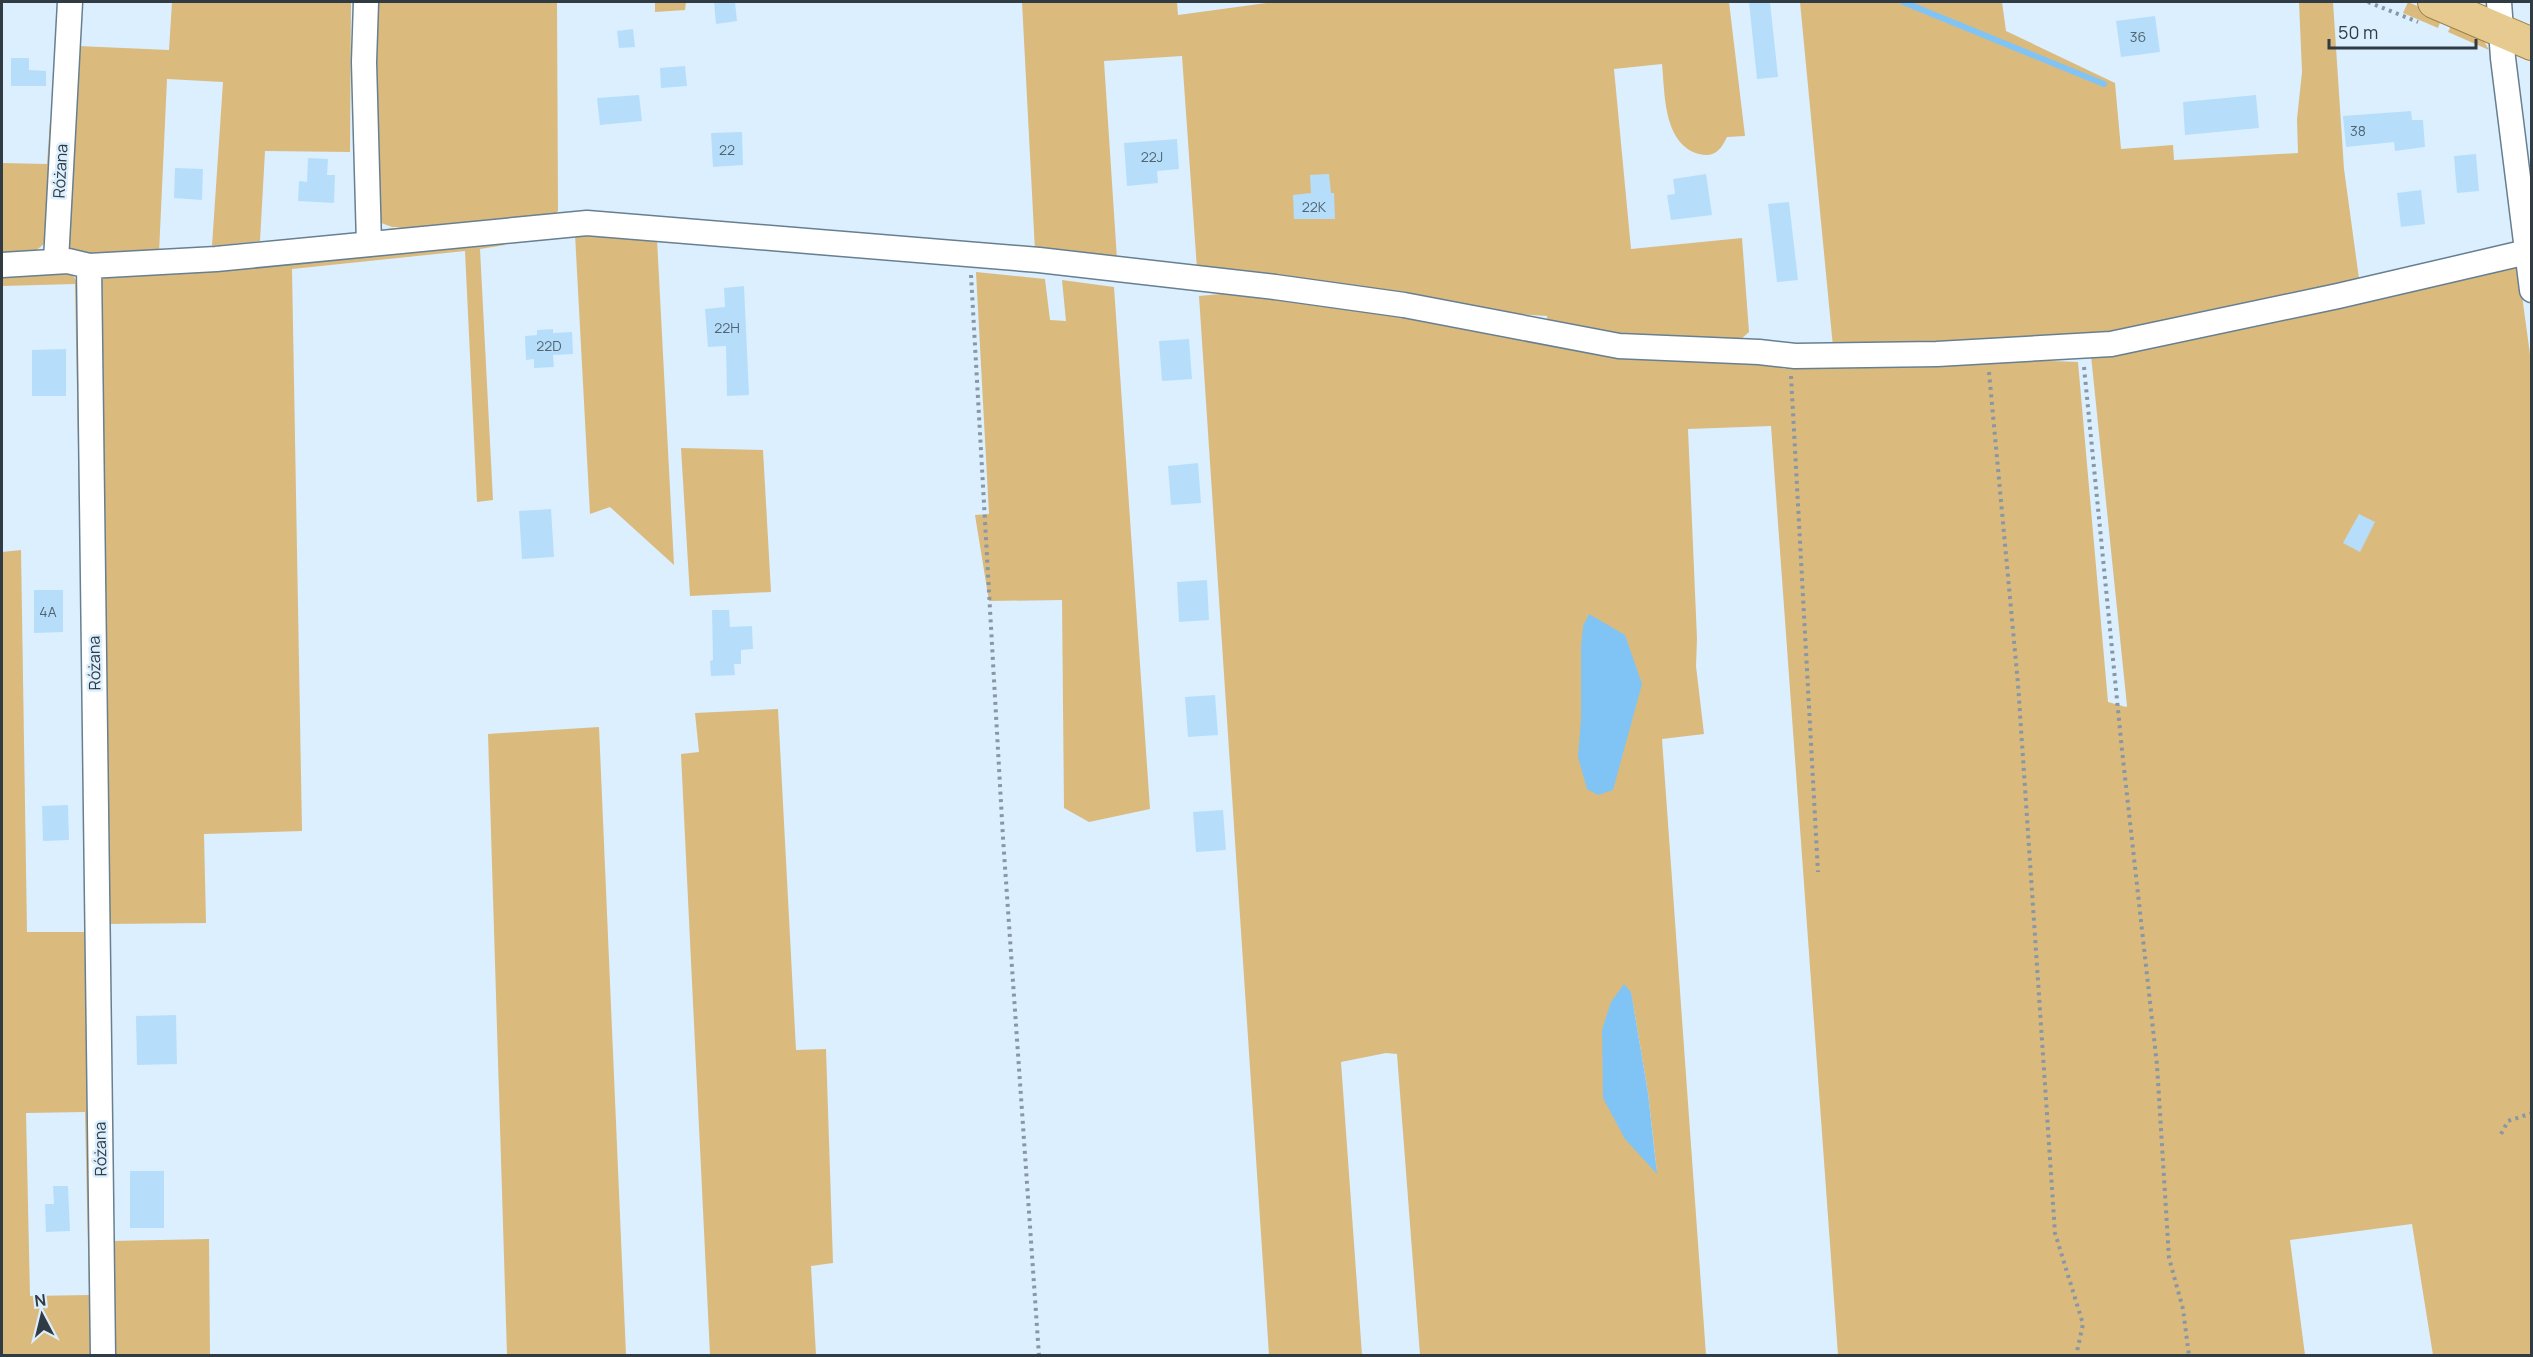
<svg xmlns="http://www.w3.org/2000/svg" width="2533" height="1357" font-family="Manrope,sans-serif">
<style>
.green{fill:#dbba7e;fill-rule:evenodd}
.water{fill:#80c4f5}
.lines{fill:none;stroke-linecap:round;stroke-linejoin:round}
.stream{stroke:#80c4f5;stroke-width:6}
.building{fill:#b6defb}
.minor-casing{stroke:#677f90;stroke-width:27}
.major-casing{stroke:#9d8144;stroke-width:34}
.path{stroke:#8897a3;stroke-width:4;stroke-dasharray:3 4.5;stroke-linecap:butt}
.minor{stroke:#fff;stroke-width:24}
.major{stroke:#e7ca8f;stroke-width:32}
.labels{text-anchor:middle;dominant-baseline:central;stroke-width:5;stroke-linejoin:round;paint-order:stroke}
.number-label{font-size:14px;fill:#526471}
.street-label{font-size:16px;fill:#313b43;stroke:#dbefff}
</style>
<rect width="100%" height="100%" fill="#dbefff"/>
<path class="green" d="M172,2H351L350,152L265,151L260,241L212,246L223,82L167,79L159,253L100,259L72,251L68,246L78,46L169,50Z
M375,2H557L558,211L549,220L376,240L387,229L402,227H392L376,221Z
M655,2H686L685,10L655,12Z
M1022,2H1177L1178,15L1273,2H1729L1745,136L1727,137C1721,150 1714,158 1699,154C1663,144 1665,93 1662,64L1614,69L1631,249L1742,238L1749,332L1741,339L1784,369L1802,363L1833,347L1800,2H2002L2006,31L2115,83L2121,149L2173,145L2174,160L2298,153L2297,119L2302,72L2299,2H2333L2344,169L2360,286L2518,266L2532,369L2531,1355H2433L2412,1224L2290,1240L2305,1355H1838L1771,426L1688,429L1697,639L1696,666L1704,734L1662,739L1706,1355H1420L1397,1054L1386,1053L1341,1062L1362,1355H1269L1199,296L1232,293L1356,304L1355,285L1197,269L1182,56L1104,61L1117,259L1035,251ZM1483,312L1547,316L1549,338ZM2089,336L2127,706L2126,707L2108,702L2078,362L2023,360ZM1631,992L1648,1093L1657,1173Z
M2408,2L2442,17L2438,28L2403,13Z
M2454,20L2480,34L2489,50L2448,32Z
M55,120L48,238C38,255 20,256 2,259V163L47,164L50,121Z
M575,234L657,239L674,565L610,507L590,514Z
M499,240L505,245L480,249L493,500L477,502L465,251L292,269L302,831L204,834L206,923L107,924L102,280L105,274Z
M67,272L74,277L78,284L94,1355H2V552L21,550L27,932H87L75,284L2,286V273ZM85,1112L89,1295L30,1296L26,1113Z
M976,272L1045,279L1050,320L1066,321L1062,280L1114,287L1150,809L1089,822L1064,808L1062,600L989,601L975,515L989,514Z
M681,448L763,450L771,592L690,596Z
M778,709L796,1050L826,1049L833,1263L811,1266L816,1355H710L681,754L699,752L695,713Z
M599,727L626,1355H507L488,734Z
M209,1239L210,1355H111V1241Z"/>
<path class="water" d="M1589,614L1625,635L1642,684L1613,790L1598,795L1587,789L1578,757L1581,719V648L1583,626Z
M1624,984L1631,992L1648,1093L1657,1174L1625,1139L1603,1098L1602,1030L1611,1002Z"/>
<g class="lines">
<path class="stream" d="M1903,2L2104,84"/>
</g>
<path class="building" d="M714,2H735L737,21L716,24Z
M1749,2H1770L1778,77L1757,79Z
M2155,16L2160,52L2121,57L2116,21Z
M633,29L635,47L619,48L617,31Z
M11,58H29V70L46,71V86H11Z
M685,66L687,86L661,88L660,68Z
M639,95L642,121L600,125L597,98Z
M2256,95L2259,128L2185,135L2183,102Z
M2411,111L2412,120H2423L2425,147L2395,151L2394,142L2346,147L2343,116Z
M742,132L743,165L713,167L711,133Z
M1177,139L1179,169L1157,171L1158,183L1127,186L1124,143Z
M2476,154L2479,191L2457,193L2454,156Z
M308,158L328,159L327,175H335L334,203L298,201L299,181L307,182Z
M175,168L203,169L202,200L174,198Z
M1329,174L1331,193H1334L1335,219H1294L1293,195L1311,193L1310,175Z
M1706,174L1712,215L1671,220L1667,195L1675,194L1673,179Z
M2421,190L2425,224L2401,227L2397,193Z
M1789,202L1798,280L1777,282L1768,204Z
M744,286L749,395L727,396L726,346L708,347L705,309L725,307L724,288Z
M553,329V333L572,332L573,354L553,355L554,367L534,368V359L526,360L525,336L537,335V330Z
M1189,339L1192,379L1162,381L1159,341Z
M66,349V396H32V350Z
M1198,463L1201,503L1171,505L1168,466Z
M551,509L554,557L522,559L519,511Z
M2359,514L2375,522L2360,552L2343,543Z
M1207,580L1209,620L1179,622L1177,582Z
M34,590H63V632L34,633Z
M712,610H729L730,627L752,626L753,649L741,650V664H734L735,675L711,676L710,661L713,660Z
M1215,695L1218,735L1188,737L1185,697Z
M68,805L69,840L43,841L42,806Z
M1223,810L1226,850L1196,852L1193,812Z
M176,1015L177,1064L137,1065L136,1016Z
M130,1171H164V1228H130Z
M53,1186H68L70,1231L46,1232L45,1204H54Z"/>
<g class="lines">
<g class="minor-casing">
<path id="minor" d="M366,2L364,62L369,244
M2499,2L2503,58L2532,290
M56,261L70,2
M2,265L68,261L89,266L103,1356
M89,266L216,259L587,223L1039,260L1275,287L1404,305L1619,346L1759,352L1795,356L1937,354L2111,344L2338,296L2527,252"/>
</g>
<g class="major-casing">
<path id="major" d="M2434,2L2532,44"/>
</g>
<path class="path" d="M2368,2L2418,22
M971,275L1003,838L1039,1356
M2084,367L2122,750L2157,1065L2169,1258L2183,1309L2189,1356
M1989,372L2018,684L2055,1233L2083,1324L2076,1356
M1791,376L1818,872
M2501,1134L2508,1121L2532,1113"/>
<use href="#minor" class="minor"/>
<use href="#major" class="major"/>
</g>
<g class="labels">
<g class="number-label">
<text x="2138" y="36">36</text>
<text x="2358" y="130">38</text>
<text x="727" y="149">22</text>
<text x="1152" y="156">22J</text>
<text x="1314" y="206">22K</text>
<text x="727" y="327">22H</text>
<text x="549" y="345">22D</text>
<text x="48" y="611">4A</text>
</g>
<g class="street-label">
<text transform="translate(60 171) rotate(-87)">Różana</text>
<text transform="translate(94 663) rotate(-91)">Różana</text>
<text transform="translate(100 1149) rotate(-91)">Różana</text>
</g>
</g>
<rect width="2533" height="1357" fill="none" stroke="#313b43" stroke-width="6"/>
<g transform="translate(42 1315) rotate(353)" stroke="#dbefff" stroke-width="4.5" paint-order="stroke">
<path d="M0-4.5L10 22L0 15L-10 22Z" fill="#313b43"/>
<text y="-9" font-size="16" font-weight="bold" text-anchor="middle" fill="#313b43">N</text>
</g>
<path d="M2329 39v9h147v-9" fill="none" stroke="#313b43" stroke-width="3"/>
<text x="2338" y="39" font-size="18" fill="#313b43" stroke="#dbefff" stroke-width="4.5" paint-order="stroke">50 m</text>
</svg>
